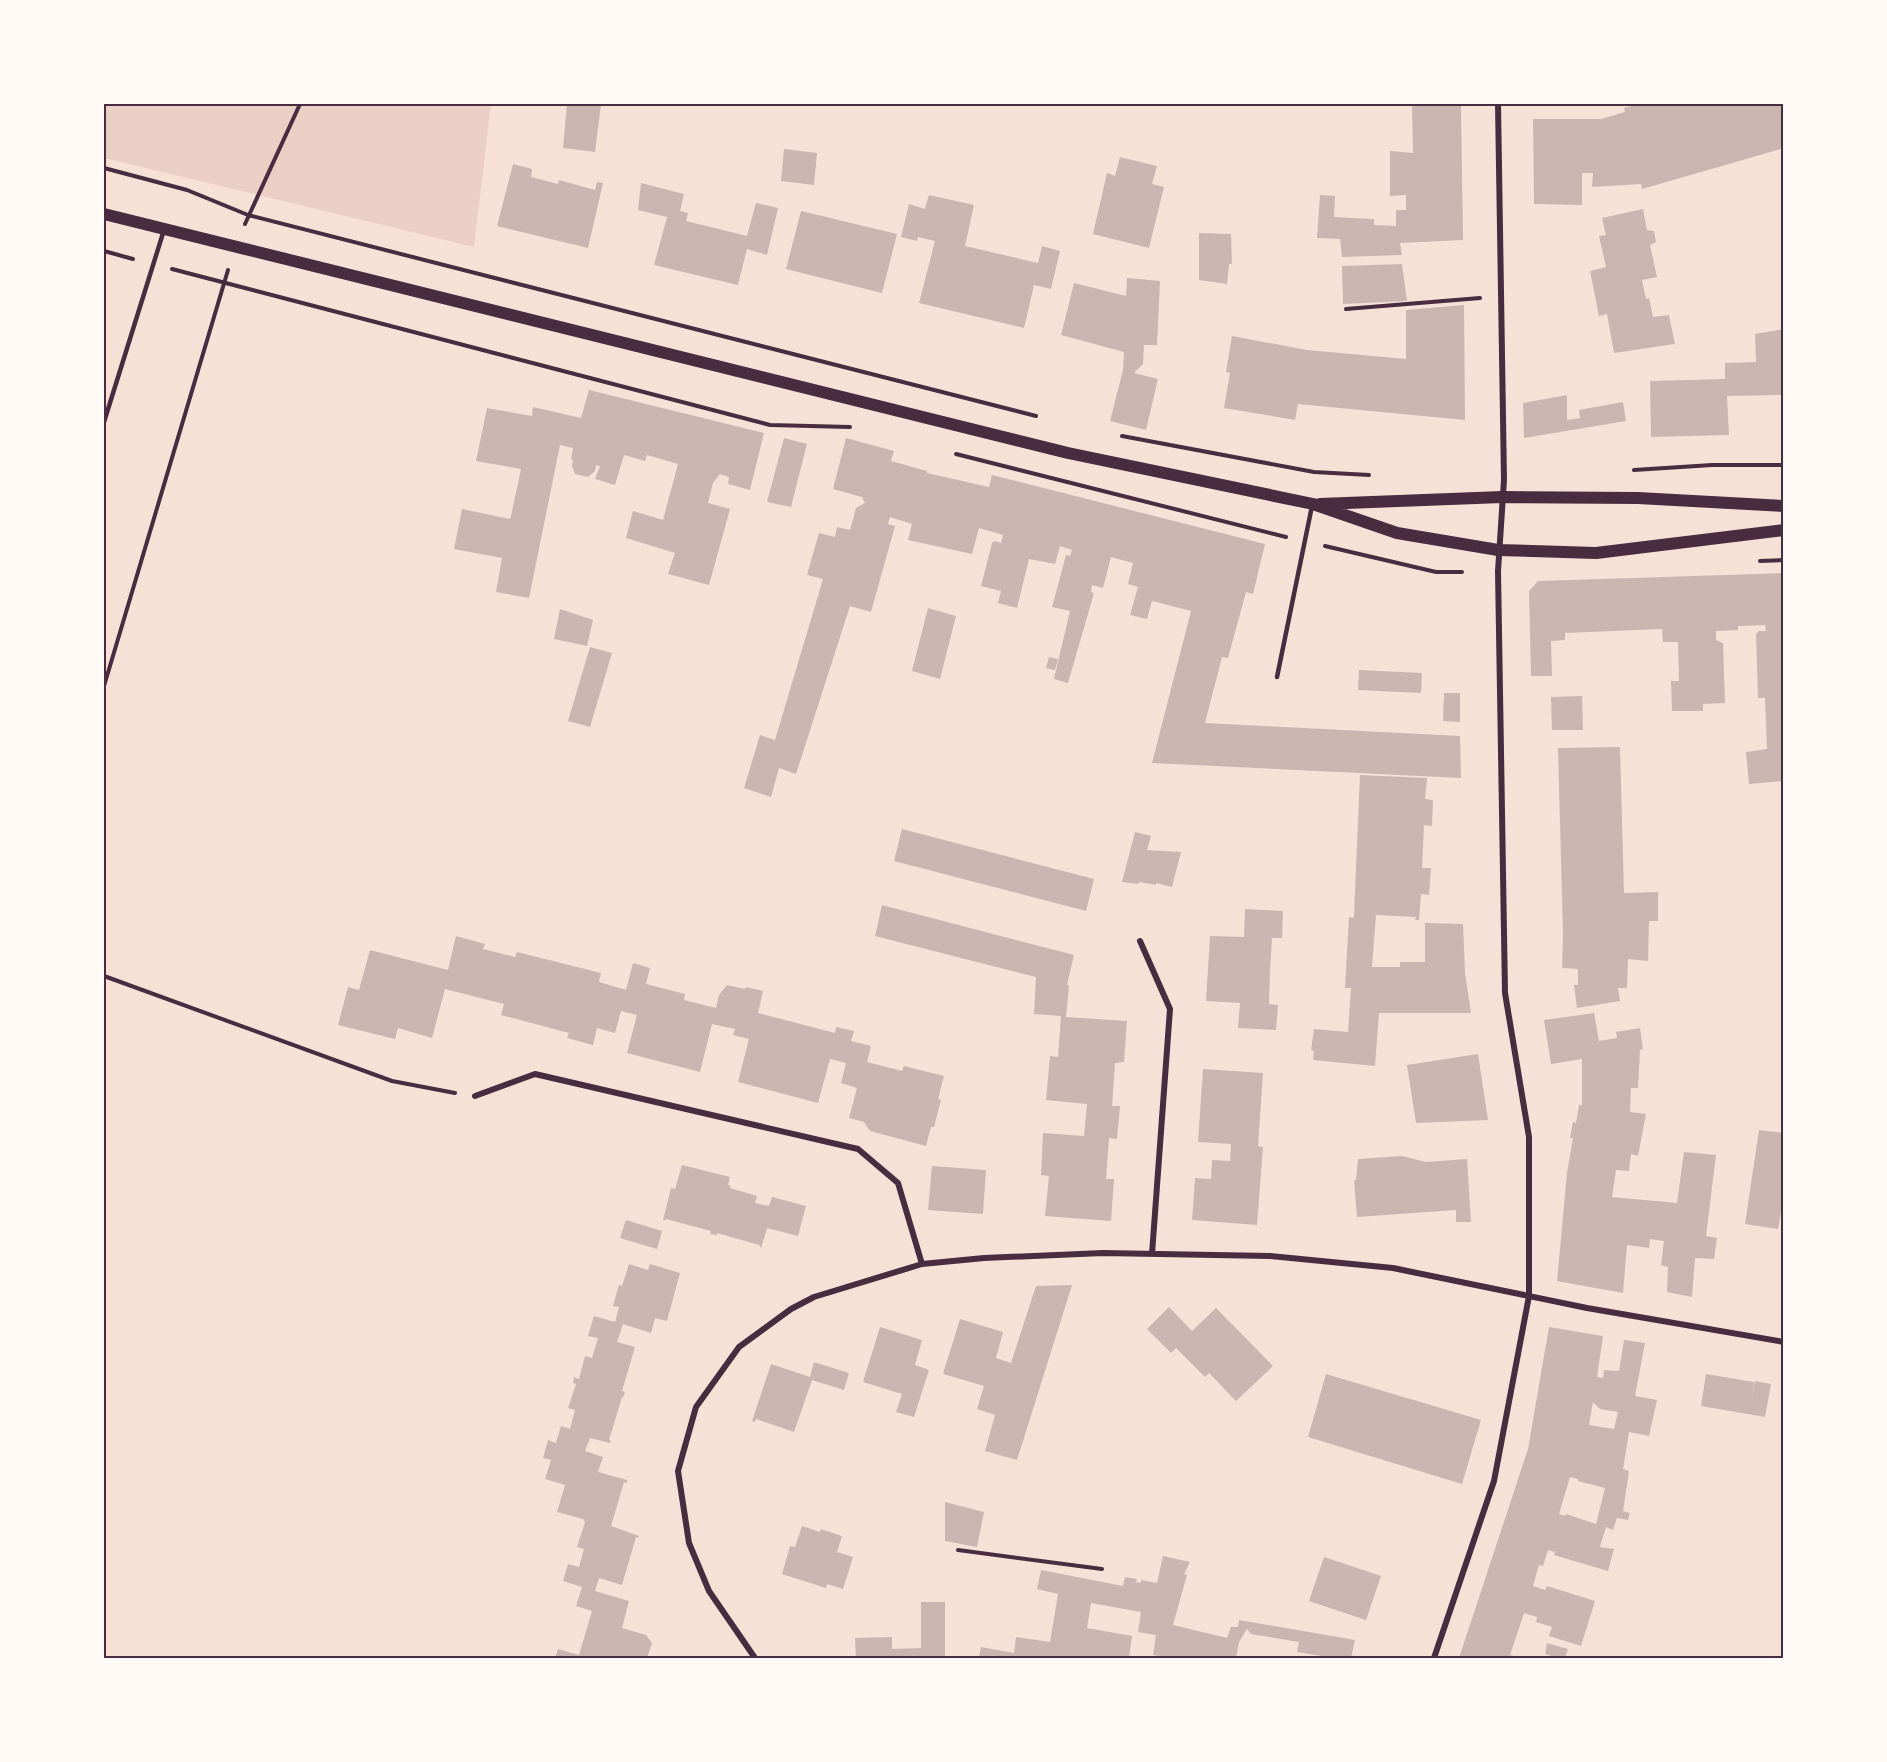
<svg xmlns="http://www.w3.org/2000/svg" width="1887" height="1762" font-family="Mulish,sans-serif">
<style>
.green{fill:#ebcfc5}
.building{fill:#ccb4b1;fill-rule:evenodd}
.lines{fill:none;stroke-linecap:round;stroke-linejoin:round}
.path{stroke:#4a2c40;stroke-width:4}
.service{stroke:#4a2c40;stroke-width:4.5}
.minor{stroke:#4a2c40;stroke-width:6}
.secondary{stroke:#4a2c40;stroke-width:12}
.neatline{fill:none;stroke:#4a2c40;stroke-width:2}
</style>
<rect width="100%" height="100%" fill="#f7e1d7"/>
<path class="green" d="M104,104H491L474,247L104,158Z"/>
<path class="building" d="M567,104H601L595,152L563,148Z
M1412,104H1461L1463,240L1400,243L1402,255L1342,257L1340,239L1317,238L1320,195L1335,196L1334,217L1374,219V225L1396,226V210H1406V195L1390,196V151L1413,153Z
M1639,104H1784V148L1642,189L1641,184L1592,187L1593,173H1582V205L1534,204L1533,119H1601L1625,112L1624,108Z
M784,149L817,153L814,185L781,181Z
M1120,157L1157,166L1152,184L1164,187L1149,248L1093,234L1107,173L1115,176Z
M513,164L532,169L531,177L558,184L559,180L595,190L597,182L603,183L588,248L497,226Z
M641,183L684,194L680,211L688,213L686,221L747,236L756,203L778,208L767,255L747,249L738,285L654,265L667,217L638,210Z
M929,195L974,205L965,246L1038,263L1042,246L1060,251L1051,289L1034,285L1024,328L919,303L935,241L918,237L917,241L901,237L909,204L925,209Z
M1643,209L1647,230L1654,231L1656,242L1650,245L1657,277L1642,280L1646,299L1649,298L1653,317L1669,315L1675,344L1614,353L1607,314L1599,316L1590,271L1606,267L1599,236L1606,235L1602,218Z
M801,211L897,234L882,293L786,269Z
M1199,233L1231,234L1232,264H1229L1227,284L1199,280Z
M1402,264L1407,301L1343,304L1342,266Z
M1127,278L1160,281L1157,345H1144L1143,364L1134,373L1158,379L1146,430L1110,421L1123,370L1124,352L1061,335L1074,283L1126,296Z
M1464,305L1465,420L1298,404L1295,420L1224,408L1230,373L1226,372L1232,336L1307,350L1406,359V310Z
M1784,329V361H1781V379H1784V423H1782L1781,395L1727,396L1729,435L1651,437L1650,381L1725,379V363L1756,362L1755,334Z
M589,390L764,433L750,490L728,484L729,477L720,474L713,483L708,503L730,509L709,585L668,574L675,553L626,538L633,511L663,520L678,464L647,455L645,461L624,455L615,485L595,479L600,466L596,465L595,471L588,477L575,474L572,466L573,460L571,459L573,448L560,445L529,598L496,592L502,558L454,549L462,509L510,519L511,516L521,469L476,461L487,408L532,416L533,407L581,418Z
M1567,395V420L1580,418L1579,410L1623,402L1626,421L1524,438L1523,403Z
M784,438L807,444L791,507L767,502Z
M846,438L894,451L891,461L927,471V473L989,487L992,475L1265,544L1253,594L1246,592L1228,658L1222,657L1205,723L1460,736L1461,778L1152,763L1191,611L1152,601L1147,619L1130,615L1138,587L1128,584L1133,563L1111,557L1103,588L1092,585L1091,592L1094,593L1068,683L1054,679L1070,611L1052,607L1066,555L1070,556L1072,550L1060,546L1055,564L1029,559L1017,608L998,603L1001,591L981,586L992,543L995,541L1001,543L1003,535L979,528L972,554L908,540L912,524L890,517L888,524L895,526L871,612L850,606L796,774L779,768L771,797L744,788L760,735L775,740L823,579L807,575L819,533L835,537L837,527L850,530L856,508L865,503L862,497L833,489Z
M1784,573V781L1749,784L1746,752L1767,749L1765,698H1758L1756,634L1759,631H1766L1765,625L1738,626V630L1716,631V640L1723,643L1725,703L1703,704V711H1672L1671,681H1679L1678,642H1663L1662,629L1565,633V640L1551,641L1552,676H1531L1529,591L1538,581Z
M928,608L956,616L940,679L912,671Z
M560,609L593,620L587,646L554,639Z
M590,647L612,653L590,727L568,721Z
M1049,657L1058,659L1055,670L1046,668Z
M1359,670L1422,673L1421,693L1358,690Z
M1444,693H1460V722L1443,721Z
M1582,696L1583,730H1552L1551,697Z
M1620,747L1624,893L1658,892V921H1649L1648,961L1628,959L1627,988H1618L1620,1001L1577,1008L1574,985H1578V969L1562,968L1563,934L1558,748Z
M1360,775L1427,778L1425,799L1433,800L1432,826L1424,825L1423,847L1422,868H1431L1429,895L1421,894L1419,920H1415L1416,917L1376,915L1372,967H1400V962H1425V923L1463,924L1465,973L1471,1013H1379L1375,1066L1313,1060L1314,1051L1311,1050L1314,1029L1348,1032L1351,988H1345L1349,917L1354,918V913Z
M902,829L1094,879L1086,911L894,861Z
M1135,832L1151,836L1147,850L1181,852L1172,887L1156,883V885L1139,882V884L1122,882Z
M882,905L1074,955L1067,985L1069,986L1066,1017L1127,1021L1124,1062L1115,1063L1112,1106H1120L1117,1139L1109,1138L1106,1179H1114L1111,1221L1045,1216L1049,1176L1041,1175L1043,1133L1084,1136L1087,1104L1046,1100L1050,1056L1058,1057L1061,1016L1034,1014L1036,977L875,936Z
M1245,909L1283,911L1282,938H1272L1270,971L1269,1004L1278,1005L1276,1030L1238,1028L1240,1003L1206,1001L1210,936L1244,937Z
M456,936L485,944L483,949L515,957L517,952L601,973L599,982L626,990L633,963L650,968L646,984L685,994L684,1000L716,1008L719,995L727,985L745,989L746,987L763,991L758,1013L835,1033L836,1027L854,1031L851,1041L871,1046L867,1062L902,1071L904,1066L944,1076L938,1099L941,1100L934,1127H931L926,1146L870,1131L864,1122L849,1118L857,1088L841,1083L846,1063L830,1059L818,1103L738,1082L749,1039L733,1035L735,1029L712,1024L700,1072L627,1053L637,1015L621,1011L615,1033L597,1028L593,1045L567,1038L569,1033L501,1015L504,1004L445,989L432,1038L398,1028L395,1039L338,1025L348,987L359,990L370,950L448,970Z
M1594,1013L1599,1041L1617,1038L1616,1032L1640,1028L1643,1049L1640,1050L1638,1088H1631L1630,1112L1646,1114L1638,1156L1631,1154L1629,1171L1616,1170L1612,1197L1677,1203L1684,1152L1716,1155L1706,1236L1717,1238L1714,1259L1695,1258L1692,1297L1667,1292L1668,1267L1661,1265L1664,1241L1650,1239L1649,1248L1627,1245L1623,1293L1557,1281L1567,1173L1573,1138H1570L1573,1122L1576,1123L1579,1105H1582V1059L1551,1064L1544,1020Z
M1478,1054L1488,1120L1416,1123L1407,1065Z
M1203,1069L1263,1073L1258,1146L1263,1147L1257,1225L1192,1220L1195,1178L1211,1179L1212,1160L1230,1161L1231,1144L1198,1142Z
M1759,1130L1784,1133V1194L1778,1229L1745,1224Z
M1402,1156L1426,1162L1467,1159L1471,1222H1456V1210L1357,1217L1354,1180H1356L1358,1159Z
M682,1165L730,1177L728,1185H730V1188L757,1196L755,1203L769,1206L772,1197L806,1206L798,1236L767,1228L761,1248L759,1245L717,1233V1235L710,1234L711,1231L666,1219L665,1220H663L671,1188L675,1189Z
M932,1166L986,1170L983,1214L928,1210Z
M626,1220L662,1231L657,1249L620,1238Z
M629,1264L648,1270L650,1264L680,1273L667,1321L655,1318L651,1333L623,1324L617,1342L635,1347L622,1391L625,1392L623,1398L622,1397L609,1440L611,1441L610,1443L590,1438L585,1451L603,1457L598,1472L627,1480V1483L624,1482L611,1526L639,1536L638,1538L636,1537L622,1585L599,1578L595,1591L629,1601L622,1628L646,1635L652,1643L647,1658H555L558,1649L579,1655L592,1611L576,1606L582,1587L563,1581L568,1564L579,1567L584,1549L577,1547L585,1522L583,1519L557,1512L565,1485L545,1479L551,1460L543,1458L548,1440L556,1443L561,1426L570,1429L575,1410L568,1408L576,1384L573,1383L574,1377L579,1379L585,1356L592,1358L598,1338L588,1336L594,1316L615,1322L619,1307L613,1306L619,1285L622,1286Z
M1072,1285L1017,1460L985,1451L995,1415L977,1409L984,1386L943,1374L960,1319L1003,1332L996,1358L1011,1363L1036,1286Z
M1169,1307L1192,1331L1216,1308L1273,1366L1236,1401L1209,1373L1205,1377L1176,1348L1171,1353L1147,1329Z
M880,1327L922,1340L915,1365L929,1370L914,1417L896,1412L902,1394L863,1382Z
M1549,1327L1603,1336L1597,1377L1603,1378L1604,1370L1619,1371L1624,1340L1645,1343L1635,1396L1657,1400L1649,1436L1629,1432L1623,1469L1629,1471L1623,1511L1630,1513L1628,1520L1617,1518L1613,1530L1606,1527L1600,1547L1614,1549L1608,1571L1554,1555L1555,1552L1548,1550L1543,1566L1539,1565L1533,1586L1545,1590L1547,1586L1595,1601L1581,1646L1549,1636L1552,1627L1536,1622L1537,1617L1524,1613L1510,1655L1521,1658H1459L1528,1449ZM1593,1402L1600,1409L1618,1412L1614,1429L1589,1425ZM1570,1477L1578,1479V1481L1605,1488L1596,1524L1566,1514L1565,1516L1559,1514Z
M814,1362L849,1373L844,1390L812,1380L794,1432L756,1419L755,1422L752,1421L771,1364L810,1377Z
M1326,1374L1481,1420L1462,1484L1308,1437Z
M1706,1374L1754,1382L1752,1396L1755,1381L1771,1384L1765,1417L1701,1406Z
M945,1502L984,1512L977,1547L945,1541Z
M802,1526L820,1532L821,1529L842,1536L837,1552L853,1557L843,1589L827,1584L826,1588L782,1574L790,1546L795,1547Z
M1163,1556L1190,1562L1184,1574L1187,1575L1173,1625L1227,1638L1231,1627H1238L1239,1620L1355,1640L1351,1658H1334L1297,1652L1299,1642L1251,1634L1247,1629L1239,1642L1236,1658H1171L1153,1655L1156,1635L1138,1632L1141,1612L1091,1603L1087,1628L1132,1636L1129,1658H979L981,1647L1014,1653L1016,1637L1050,1642L1058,1594L1037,1589L1041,1570L1123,1586L1125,1577L1137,1579L1136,1582L1141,1583V1580L1157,1583Z
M1324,1557L1381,1576L1366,1620L1309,1601Z
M921,1602H945V1658H856L855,1638L892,1637V1649L921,1648Z
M1547,1643L1568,1649L1565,1658H1557L1545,1654Z"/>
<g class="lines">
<path class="path" d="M104,168L187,190L248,215L1036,416
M245,224L300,104
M104,251L133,259
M172,269L770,425L850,427
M1346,309L1480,298
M1122,436L1314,472L1369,475
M956,454L1286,537
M1634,470L1712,465H1784
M1325,546L1436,572H1462
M1760,561L1784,560
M104,686L228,270
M104,976L392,1081L455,1093
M958,1550L1102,1569"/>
<path class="service" d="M104,422L164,230
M1277,677L1312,506"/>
<path class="minor" d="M1140,941L1170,1009L1152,1254
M475,1096L535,1074L858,1149L898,1183L922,1264
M755,1658L709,1591L689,1543L678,1471L696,1407L739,1347L791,1309L814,1297L922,1264L984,1258L1103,1253L1270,1256L1393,1268L1587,1308L1784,1342
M1434,1658L1494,1481L1529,1296V1137L1505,993L1498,571L1504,480L1498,104"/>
<path class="secondary" d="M104,214L1068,453L1313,504L1397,533L1498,550L1596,553L1784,530
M1320,504L1502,497L1638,498L1784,506"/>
</g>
<rect width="1887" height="1762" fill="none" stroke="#fffaf5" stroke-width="210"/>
<rect x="105" y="105" width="1677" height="1552" class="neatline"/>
</svg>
